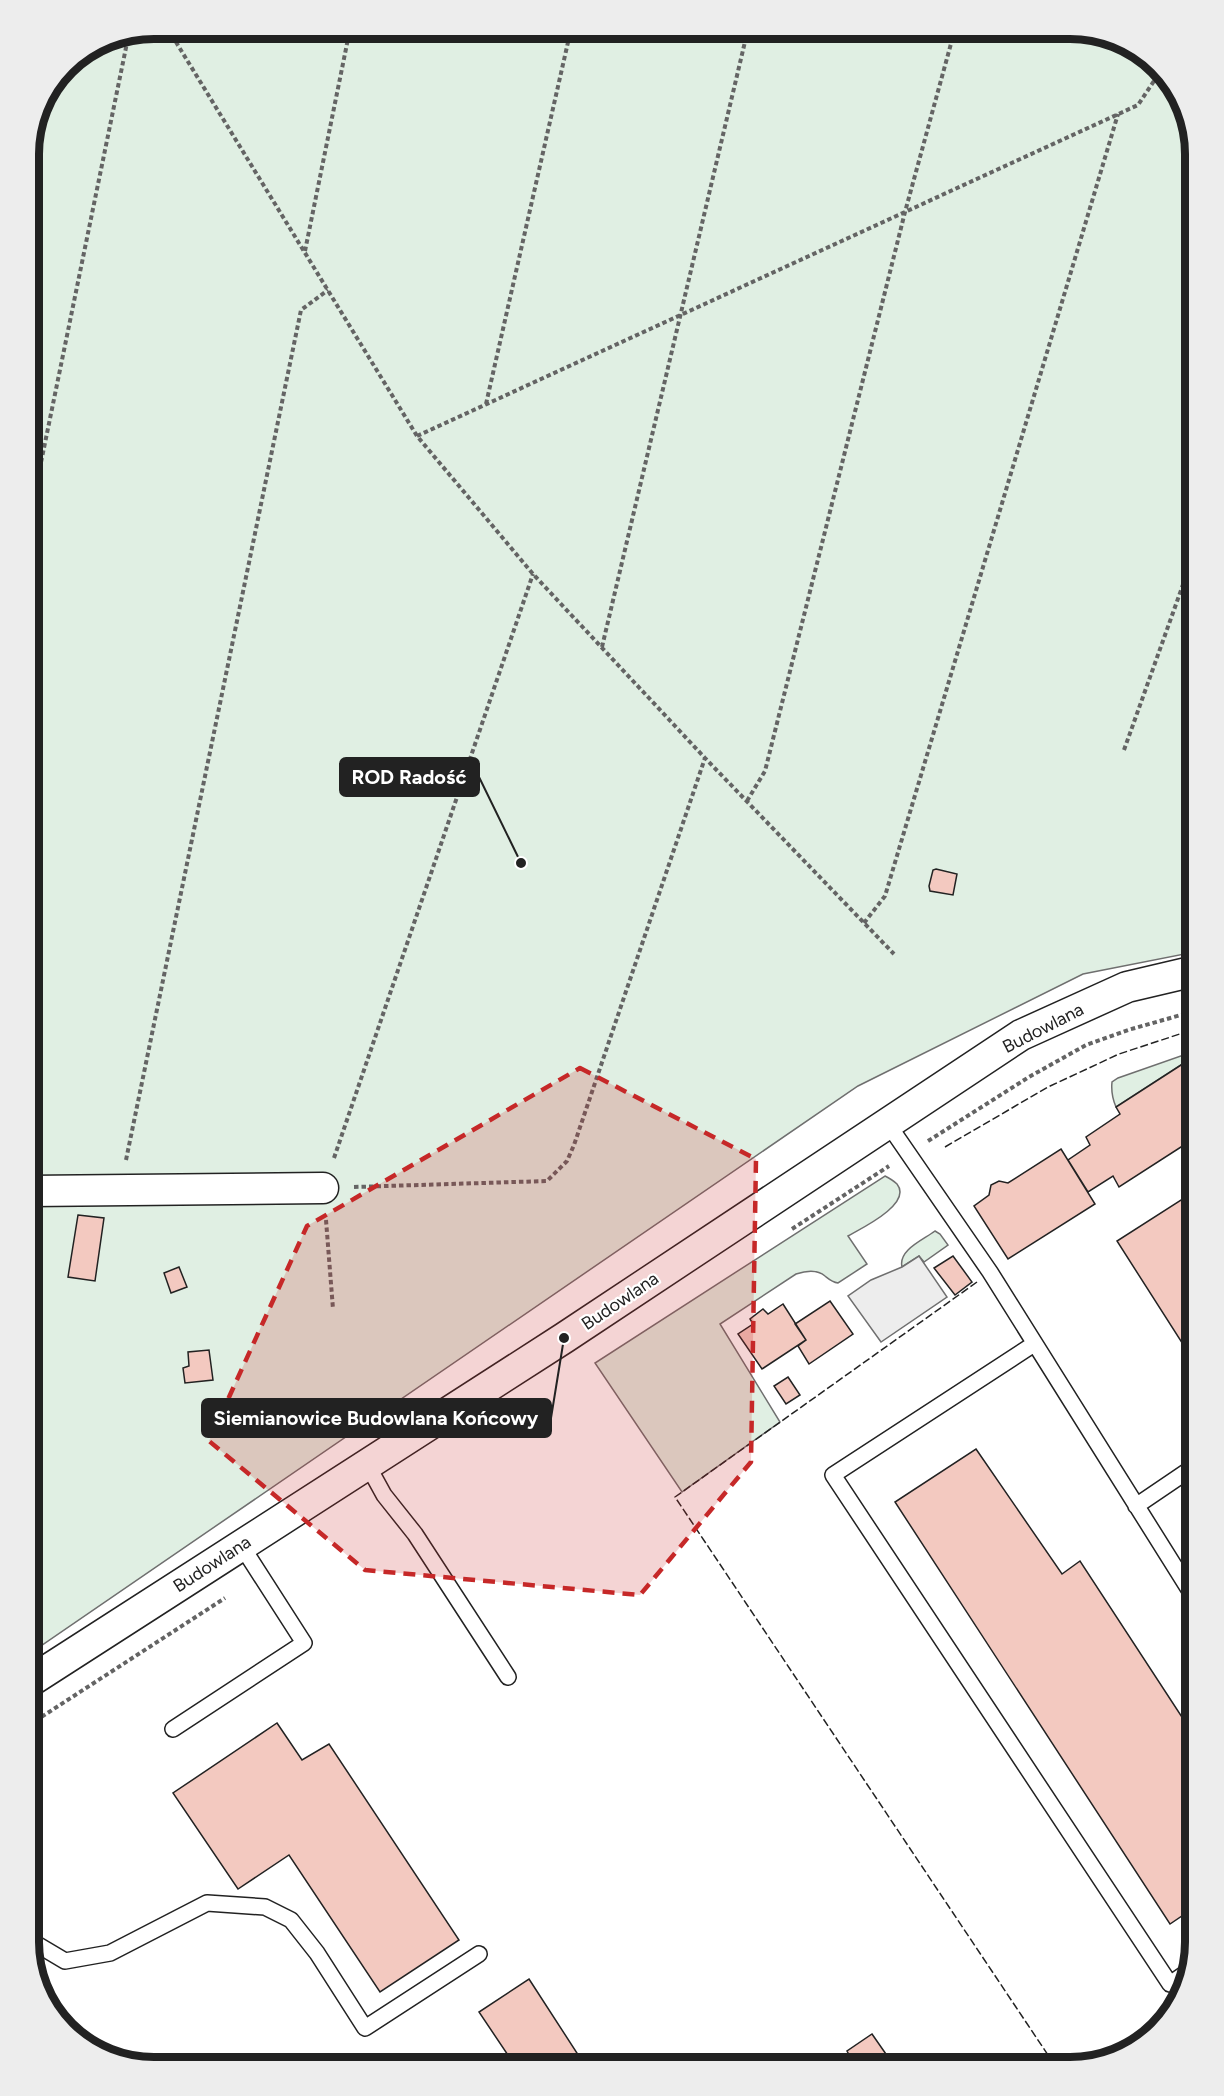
<svg xmlns="http://www.w3.org/2000/svg" width="1224" height="2096" font-family="Figtree,sans-serif">
<style>
.green{fill:#e0efe3;stroke:#6f6f6f;stroke-width:1.5}
.parking{fill:#ededed;stroke:#6f6f6f;stroke-width:1.5}
.building{fill:#f3c9c0;stroke:#222;stroke-width:1.5}
.lines{fill:none;stroke-linecap:round;stroke-linejoin:round}
.lane-casing{stroke:#222;stroke-width:18}
.street-casing{stroke:#222;stroke-width:33}
.path{stroke:#646464;stroke-width:4;stroke-dasharray:4.5 3;stroke-linecap:butt}
.lane{stroke:#fff;stroke-width:15}
.street{stroke:#fff;stroke-width:30}
.fence{stroke:#222;stroke-width:1.5;stroke-dasharray:8 3;stroke-linecap:butt}
.marked{fill:#c62828;fill-opacity:0.2;stroke:#c62828;stroke-width:4.5;stroke-dasharray:12 8;stroke-linejoin:round}
.labels{text-anchor:middle;dominant-baseline:central;stroke-width:4.5;stroke-linejoin:round;paint-order:stroke}
.street-label{font-size:18px;fill:#222;stroke:#fff}
.rim{fill:none;stroke:#222;stroke-width:8}
.leader{fill:none;stroke:#222;stroke-width:2}
.callout-dot{fill:#222;stroke:#fff;stroke-width:2}
.callout{fill:#222;stroke:#222;stroke-width:2}
.callout-label{font-size:20px;text-anchor:middle;font-weight:bold;fill:#fff}
</style>
<rect width="100%" height="100%" fill="#fff"/>
<path class="green" d="M154,29H1079L1140,50L1183,99L1195,154V952L1083,974L858,1086L29,1654V146L38,105L65,65L106,38Z
M1195,1051V1056L1116,1107C1112,1098 1111,1092 1112,1082L1118,1078Z
M885,1176C889,1178 894,1181 897,1184C913,1204 860,1229 848,1236L867,1264L838,1283C832,1282 830,1280 825,1276C817,1269 805,1271 796,1274L720,1324L780,1422L682,1492L595,1363Z
M935,1231L940,1234L948,1245L924,1262L919,1256L902,1267C898,1250 923,1240 935,1231Z"/>
<path class="parking" d="M919,1256L947,1297L881,1342L848,1296L871,1280L902,1267Z"/>
<path class="building" d="M936,869L957,874L953,895L930,891L929,886L933,870Z
M1195,1056V1138L1119,1187L1113,1176L1088,1192L1068,1160L1090,1145L1086,1137L1120,1114L1116,1107Z
M1061,1149L1095,1204L1008,1259L974,1206L989,1195L991,1185L999,1181L1008,1183Z
M1195,1191V1343L1186,1349L1117,1241Z
M78,1215L104,1218L95,1281L68,1277Z
M953,1256L972,1282L955,1295L934,1268Z
M179,1267L187,1287L171,1293L164,1273Z
M830,1301L853,1334L809,1364L798,1346L806,1340L795,1324Z
M783,1304L806,1340L762,1369L738,1334L753,1324L750,1319L763,1309L768,1314Z
M209,1350L213,1380L185,1383L183,1368L189,1366L188,1352Z
M788,1377L800,1395L786,1404L774,1386Z
M976,1449L1062,1574L1080,1561L1195,1737V1907L1170,1924L895,1502Z
M277,1723L302,1760L329,1744L459,1940L380,1992L289,1855L238,1889L173,1793Z
M529,1979L586,2067H516L479,2012Z
M872,2034L895,2067H854L855,2066L847,2051Z"/>
<g class="lines">
<g class="lane-casing">
<path id="lane" d="M888,1124L990,1272L1195,1599
M1034,1344L833,1475L1170,1984L1186,1973
M367,1464L384,1495L415,1534L508,1677
M1136,1506L1195,1466
M173,1729L304,1643L241,1545
M29,1936L33,1942L65,1961L110,1953L207,1903L265,1907L291,1920L317,1953L365,2028L479,1954"/>
</g>
<g class="street-casing">
<path id="street" d="M29,1191L323,1188
M29,1682L564,1338L1021,1035L1127,987L1195,971"/>
</g>
<path class="path" d="M168,29L417,436L533,574L705,758L894,954
M1155,67L1156,79
M305,251L350,29
M486,404L571,29
M417,436L1138,105L1160,72
M29,521L129,33
M602,647L748,29
M1124,750L1195,551
M747,801L765,771L905,212L955,29
M864,923L885,896L1118,114
M928,1141L1029,1077L1086,1045L1128,1030L1195,1011
M334,1158L533,574
M126,1160L301,310L328,290
M354,1187L547,1181L567,1161L574,1145L705,758
M326,1220L333,1309
M792,1229L889,1166
M29,1725L225,1598"/>
<use href="#lane" class="lane"/>
<use href="#street" class="street"/>
<path class="fence" d="M945,1147L1048,1087L1119,1054L1195,1029
M977,1282L675,1497L1056,2067"/>
</g>
<path class="marked" d="M580,1068L756,1159L751,1462L640,1595L365,1570L209,1441L307,1226Z"/>
<g class="labels">
<g class="street-label">
<text transform="translate(1043 1028) rotate(-27)">Budowlana</text>
<text transform="translate(620 1301) rotate(-34)">Budowlana</text>
<text transform="translate(212 1564) rotate(-33)">Budowlana</text>
</g>
</g>
<path d="M0 0H1224V2096H0ZM154 39H1070A115 115 0 0 1 1185 154V1942A115 115 0 0 1 1070 2057H154A115 115 0 0 1 39 1942V154A115 115 0 0 1 154 39Z" fill="#ededed" fill-rule="evenodd"/>
<path class="rim" d="M154 39H1070A115 115 0 0 1 1185 154V1942A115 115 0 0 1 1070 2057H154A115 115 0 0 1 39 1942V154A115 115 0 0 1 154 39Z"/>
<path class="leader" d="M521 863L479 777M564 1338L551 1418"/>
<g class="callout-dot">
<circle cx="521" cy="863" r="6"/>
<circle cx="564" cy="1338" r="6"/>
</g>
<g class="callout">
<rect x="340" y="758" width="139" height="38" rx="6"/>
<rect x="202" y="1399" width="349" height="38" rx="6"/>
</g>
<g class="callout-label">
<text x="409" y="784">ROD Radość</text>
<text x="376" y="1425">Siemianowice Budowlana Końcowy</text>
</g>
</svg>
